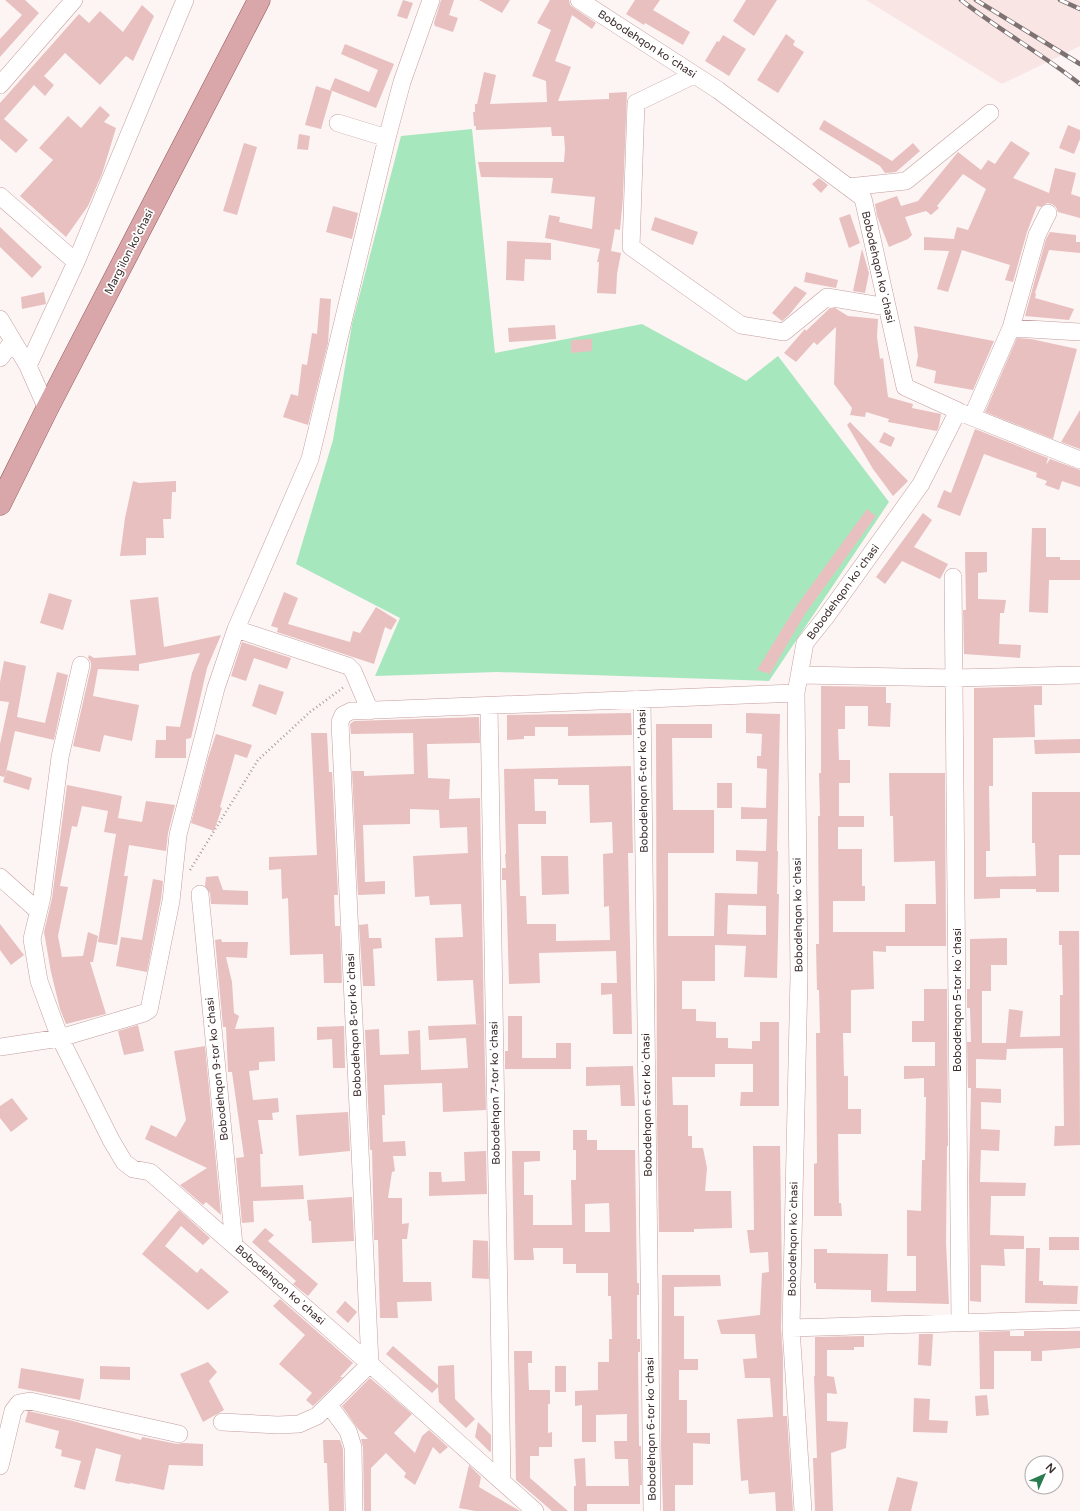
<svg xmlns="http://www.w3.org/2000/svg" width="1080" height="1511" font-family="'Varela Round',sans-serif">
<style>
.built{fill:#f9e5e4}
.green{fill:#a7e7be}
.building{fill:#e8c0c0;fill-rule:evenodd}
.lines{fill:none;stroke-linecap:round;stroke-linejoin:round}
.minor-casing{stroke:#c59e9e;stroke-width:18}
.major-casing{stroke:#925658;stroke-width:23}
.path{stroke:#a89c9c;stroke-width:2.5;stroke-dasharray:1 3;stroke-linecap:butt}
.minor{stroke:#fff;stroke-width:17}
.major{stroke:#d9a6a9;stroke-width:22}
.rail-casing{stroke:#7e7272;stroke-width:4.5}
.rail{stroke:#fff;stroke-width:3;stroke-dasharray:9;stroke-linecap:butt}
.labels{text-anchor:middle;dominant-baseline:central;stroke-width:3.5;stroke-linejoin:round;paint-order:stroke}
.street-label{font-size:11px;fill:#3d2e2e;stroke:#fff}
</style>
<rect width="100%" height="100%" fill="#fdf4f4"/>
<path class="built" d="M866,0H1079L1080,1V46L1002,84Z"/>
<path class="green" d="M472,129L495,353L642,324L746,381L778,356L889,502L769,681L497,672L375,676L400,618L296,564L333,440L352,324L401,136Z"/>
<path class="building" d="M5,0H25L39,13L0,57V39L22,15Z
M403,0L413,3L407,19L397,16Z
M441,0H454L449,15L458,18L453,32L435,26L434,23Z
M479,0H510L502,13Z
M550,0H569L570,5L574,8L596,23L592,29L572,15L555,61L571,67L558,101L609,99V93L627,92L623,197L620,230L615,229L611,251L621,253L617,274L616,294L597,293L599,262H597L600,249L545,238L549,215L560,217L559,222L592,229L595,197L551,193L553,178L481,177L478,162H564L565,149L564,136H552L551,127L476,130V126H474L473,112H475V104H477L484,72L496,75L490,104L547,102L546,81L532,76L551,30L537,23Z
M635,0H660L653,10L690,32L683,45L645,23L644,25L626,14Z
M746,0H777L754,36L733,21Z
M142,5L154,16L133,61L126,56L100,85L65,53L44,76L54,85L45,96L34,85L4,119L28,140L16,153L0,139V103L79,14L89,23L100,11L123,32Z
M786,34L795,41L793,45L804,52L778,93L757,80Z
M723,35L746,49L729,76L705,61L717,41L719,42Z
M345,44L394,64L376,108L330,90L335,78L369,92L378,70L341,54Z
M316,86L332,91L321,129L305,125Z
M100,106L110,115L104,122L116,128L102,174L88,206L66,237L20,196L53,160L39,148L68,116L81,128Z
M824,120L892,161L913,143L920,151L896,172L885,173L880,166L819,129Z
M1068,125L1080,130V139L1074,154L1059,148Z
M299,134L310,136L308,150L297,149Z
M1011,141L1030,153L1013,178L1049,193L1055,168L1076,173L1071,194L1080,197V218L1058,212L1056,207L1052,204L1047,203L1041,207L1037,206L1027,232L1013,282L1005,280L1010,265L962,250L948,292L937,289L949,251L924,250V237L955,239L954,238L957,227L968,230L986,189L963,174L937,206L939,208L931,215L926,211L905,217L912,235L908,239L889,247L877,216L875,204L897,196L901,206L918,201L958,152L981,170L988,160L995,164Z
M244,143L257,147L237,215L223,211Z
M819,178L828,185L821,193L812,184Z
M333,206L358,213L352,239L326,232Z
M850,214L860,243L849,248L839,218Z
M655,217L698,232L693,245L651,230Z
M0,227L42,267L32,278L0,247Z
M1050,232L1076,235V242H1080V253L1049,250L1035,293L1036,294L1035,298L1074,309L1069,320L1025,316L1046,239Z
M507,241L551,243V260L525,259L524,281L506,280Z
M862,249L869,273L865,293L853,291Z
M806,272L838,280L836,288L804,282Z
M795,286L807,293L789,315L782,321L772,313Z
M44,292L46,304L22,309L21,297Z
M320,298L331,299L328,343L308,425L283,417L291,394L298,396L302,364L307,365L312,333L317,334Z
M830,308H835L848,316L878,319L877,337L880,359L883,358L888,397L913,404L912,408L941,414L939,426L937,431L888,422L889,419L866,412L865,417L850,415L852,408L834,384L836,327L817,345L814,342L796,362L784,353L805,329L806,331Z
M555,325L556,339L509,342L508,328Z
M914,326L994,341L973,390L934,383L936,371L916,366L918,356Z
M1017,338L1031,339L1077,349L1053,439L985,412Z
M592,339V351L571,353V340Z
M1080,410V449L1061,442Z
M850,422L908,481L893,496L873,469L847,425Z
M975,429L1048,458L1046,465L1050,459L1080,470V487L1062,481L1059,490L1045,485L1047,481L1036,477L1037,473L984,454L960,516L937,507L944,490L951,493Z
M884,432L895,438L891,447L879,442Z
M133,481L139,483L176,481V492H172L171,519H163L164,538H146V555L120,556L125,518Z
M867,509L876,516L805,614L770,674L757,670L795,608Z
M923,513L932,520L914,547L948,564L940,579L902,561L885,584L876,577Z
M1032,528H1046V557H1060V560H1080V580H1049L1048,613L1029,612Z
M965,552H987V572L978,573V599L1006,600L1004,613H1000L999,644L1021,645L1020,658L964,654L963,610H966Z
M284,592L298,598L288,624L350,642L353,631L360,633L376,607L397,620L391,630L385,627L374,664L277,632L278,628L271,626Z
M49,593L72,600L63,630L40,623Z
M158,597L164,647L221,635L207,668L191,738L186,739V758H155L156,740H166V726L180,727L192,673L200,653L139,664V671L98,669L93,696L139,705L132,741L104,735L100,752L73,746L91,667V662L88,658L89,655L94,658L136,655L130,600Z
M242,642L291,658L287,669L254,658L246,681L231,676Z
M4,661L26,666L17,717L45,723L57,672L68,675L54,740L15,731L5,777L0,776V744L9,702L0,701V682Z
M259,684L284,692L276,715L252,706Z
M821,686L886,687V703H891L890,727L868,726V706H845V729H838L839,760H850V783H839V816H864V827H838V849H862V886H865V901H833V932H905V904H936L935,861L894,862L893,816H890L889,773H945L946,946H886V952L873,951L874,989L851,990V1033H843L844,1076H848V1109H861V1134H838L839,1203H841L842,1216H814V1164L817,1163L816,1033H820L819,990H817L816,944H819L818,816H820L819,773H821Z
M1042,686V705H1034L1035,737L993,738V786H989L990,851H986V877L1036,876L1035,843H1032V792H1080V855H1059V892H1036V889H1000V898L974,899V688Z
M631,713L632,735L568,736V727H535V736H524V739L507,740V715Z
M746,713L780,714L777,851H778L777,894H779L777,978L744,977L746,946L715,945V981H682V1009H696V1021L716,1022V1038H728V1048L752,1049V1041H760V1022H779V1106H740L741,1092H753V1064H715V1077H672L673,1105H688V1136H692V1148H703L707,1168L705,1191H731L732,1228L694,1229V1232H659L657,1124L656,724H712V738H672L673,810H714V853H668V936H714L715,893L757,894L758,862L736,861V850L766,851L767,819H741V807L766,808L767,769L757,768V756H761L762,734L746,733ZM728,905L766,906V935L727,934Z
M479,717L480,743L427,744L428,778L450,779L449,799L480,798L484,1024H476L473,980L437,981L435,938L463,937L461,904L430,905L429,896L415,897L413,856L468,853L467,827L440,828L439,810L410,809V824L363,825L365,882L385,881V894L358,895L352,771H364V776L414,774L413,733L351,734L350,724L354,721Z
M311,733H327L329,772H332L338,895H334L335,926H340L342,983H324L323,954L290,955L288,898L282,899L281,869L269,870V857L317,855Z
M216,734L252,745L247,758L235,754L220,807L222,808L214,831L191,823L208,758Z
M1080,739V753L1035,754L1034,740Z
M631,766L633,853H628L632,1034H613L612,994L601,995V983H617L616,951L539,953L540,983L509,984L506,880H502V868H506L505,854H506L504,769ZM534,779H558V785H589L590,823L612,822L613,853L603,854L604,907L609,906L610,940L556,941V924H527L526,896H520L518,824H546V811H535Z
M7,770L32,778L29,790L3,782Z
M717,783H732V808H717Z
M67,785L122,796L118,818L142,822L146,801L175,805L168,833L166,851L129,845L124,876H128L117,945L98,942L116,834L104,832L108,811L82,806L77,827L72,826L60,886L68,887L58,936L62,957L83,956L88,932L98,936L93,962H90L106,1014L66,1024L60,1009L51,972L44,932L52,898Z
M541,856H568L569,894L542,895Z
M218,876L223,890L248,891V905L211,904L210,893L205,886L206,877Z
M153,879L163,881L161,899L147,972L116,966L121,937L142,940Z
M0,924L24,955L11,965L0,950Z
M368,924L369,938H381L382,948L373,949L375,986H363L359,925Z
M1059,931H1079L1080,1145L1054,1146L1055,1126H1064L1063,1048L1007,1049L1006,1060L976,1059V1088L1001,1089V1103L981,1102V1129L1000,1130L999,1151L981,1150L980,1182L1026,1183L1025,1196H991L990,1235L1024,1236V1249H1004L1005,1266L981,1265V1302L970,1301L969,1175L971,1088H968L967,1042H971L970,1008H967V989H970V939L1007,938V965H991V991H982V1043H1006L1009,1009L1023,1011L1020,1037L1060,1036V995H1063L1062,945H1059Z
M221,939L222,942H248L247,958L226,957L232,982L234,1013L239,1016L235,1029L274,1027L275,1061L259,1062V1070L249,1071L253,1100L278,1098L279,1112L272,1113L273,1120H258L263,1154H260L261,1187L303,1185L304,1199L253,1201L254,1222L242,1223L236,1158L244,1157L232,1072H228L226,1027H223L215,940Z
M924,989H947L948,1146H947L946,1243L949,1304L871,1302V1290L816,1289V1283H814V1249H827V1253L888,1254L887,1291H916V1256H907V1210L921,1211L922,1160H925L926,1097H924V1078L904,1079V1066H935V1042H912V1021H924Z
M508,1016H522V1058H556V1043H571V1069H505V1051H508Z
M484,1024L486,1110L443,1112L442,1083L384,1085L385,1115H382L383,1142L405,1141L406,1156H393L395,1171L392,1172L388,1198H402V1224L409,1223L407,1239H402L403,1282H431L432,1301L397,1302L398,1318H380L378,1240H374L372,1150H370L365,1030L379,1029L380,1055L409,1054L408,1031L420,1030L421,1070L468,1068L466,1038L429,1040L428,1026Z
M138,1025L144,1051L124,1055L118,1031Z
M344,1026L345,1068H333L332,1039L317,1040V1027Z
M205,1046L221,1215L206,1202L203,1205L180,1185L207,1168L145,1139L151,1125L176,1137L186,1120L174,1051Z
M633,1066L635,1106H621L620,1085L586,1086V1067Z
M12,1098L28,1119L11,1132L0,1118V1106Z
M348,1112L350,1151L299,1156L296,1115Z
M573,1130H587V1140H597V1150H635L637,1283H639V1295H637V1339H640V1352H638L639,1446H641L642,1485H640V1504H587V1511H574V1486H576L574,1459L585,1458L586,1486H629L628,1459H615L614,1441H627V1414L596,1415V1442H582V1405L575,1406V1391L598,1390V1362H609V1339H612L611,1296H608V1273H576V1264H563V1248H533L534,1260H514L512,1151H540V1161L524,1162V1195H533V1225H572L571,1180H576V1150H573ZM609,1203L610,1232H585V1204Z
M753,1146H780L782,1278L781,1328L783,1357V1416H787L793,1511H776L775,1492L749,1494L748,1480L741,1481L737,1419L773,1417L770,1378H745L743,1359L757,1358L755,1334H721L717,1320L760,1315L762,1273L769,1272L768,1252L750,1253L747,1230H754Z
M486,1151L487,1194L429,1196V1172H441L442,1182L465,1181L464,1152Z
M352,1197L354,1241L312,1243L311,1221H309L307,1200Z
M179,1210L210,1238L203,1245L181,1226L165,1246L197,1273L201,1268L229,1292L208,1310L142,1254Z
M265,1228L274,1235L268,1241L318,1284L308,1296L293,1284L296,1281L252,1242Z
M1049,1237H1079V1250H1049Z
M473,1240L488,1241L489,1279L472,1278Z
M1026,1248H1040L1039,1281H1043V1285L1078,1286L1077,1304L1025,1303Z
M662,1275H720L721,1286L674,1287V1316H684V1359H698V1370H679V1400H687V1433H710V1444L693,1443V1485H675V1511H663L661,1446Z
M280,1299L353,1363L340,1377H343L313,1406L306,1400L312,1393L279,1364L305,1335L273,1306Z
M345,1301L357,1312L348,1323L336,1312Z
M1010,1331V1336H1024V1331H1080V1348L1042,1351V1361H1031V1351H994V1389H980L979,1332Z
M919,1334H933L931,1366L918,1365Z
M864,1336V1347H854V1350H827V1376L834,1377L837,1394L827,1393V1421L848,1422L846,1448L831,1453L833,1511H815L813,1458H817L814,1376H815V1337Z
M393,1346L438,1385V1366L454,1365L455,1399L475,1419L466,1428L439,1402L438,1387L432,1393L386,1354Z
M514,1351H532V1363H528L529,1390H550V1404H548V1433L552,1432V1447H539V1456H530V1478L568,1511H552L516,1480Z
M208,1362L217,1372L209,1381L224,1410L203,1422L180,1374Z
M100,1366L130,1367V1380L100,1379Z
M555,1366H566V1392H555Z
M21,1368L84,1379L80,1400L18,1388Z
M370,1378L412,1414L394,1433L415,1453L422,1436L429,1430L448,1447L440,1454L433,1447L415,1485L404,1477L406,1473L386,1453L371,1468V1511H364L363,1447L361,1439H368L358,1429L342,1406Z
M987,1395L989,1415L976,1416L975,1396Z
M914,1398L930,1399L929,1420L948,1421L947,1433L913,1432Z
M28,1411L73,1421L141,1440L142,1437L177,1444L183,1443L203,1444V1466L169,1465L164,1490L130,1483V1484L115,1481L121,1455L96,1448L85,1490L74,1487L81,1461L61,1456L62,1450L55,1448L59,1431L25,1422Z
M478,1422L491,1435V1451L490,1452L475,1437Z
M323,1440H340L343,1449L344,1511H329L327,1463H324Z
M469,1465L481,1477L479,1487L520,1511H475L459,1508Z
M897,1477L918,1482L911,1511H888Z"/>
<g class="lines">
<g class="minor-casing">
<path id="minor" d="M579,0L718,90L863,198L905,387L958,411L921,484L825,618L805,643L796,693L799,976L791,1328L803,1511
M694,75L636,103L631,247L741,325L784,332L827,297L887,307
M0,85L74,0
M338,123L387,138
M848,187L906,181L990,113
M0,196L76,262
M0,319L28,366L47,409
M1011,328L1037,235L1048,213
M0,358L13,341
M28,366L76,262L185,0
M962,413L1080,460
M972,417L1011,328L1080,332
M953,577L960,1323
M236,629L348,666L353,671L370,711
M81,665L60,757L42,897L32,939L39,981L60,1038L111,1140L124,1162L133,1169L150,1172L370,1364L535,1511
M800,675L954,678L1080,675
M642,699L652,1511
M489,706L502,1481
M0,877L38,911
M200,894L234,1245
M0,1047L60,1038L144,1013L149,1010L171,901L178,835L216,688L236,629L310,459L387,138L402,82L431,0
M791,1328L1080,1319
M329,1405L348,1431L353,1447L354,1511
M222,1422L278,1425L299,1424L317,1416L370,1364L340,722L343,715L351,711L796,693
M0,1466L13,1411L19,1403L30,1401L179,1434"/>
</g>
<g class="major-casing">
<path id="major" d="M0,504L47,409L259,0"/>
</g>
<path class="path" d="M190,870L258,760L310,712L344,687"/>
<use href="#minor" class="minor"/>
<use href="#major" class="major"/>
<g class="rail-casing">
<path id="rail" d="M961,0C999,30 1042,54 1080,84
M976,0L1080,64
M1060,0L1080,9"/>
</g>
<use href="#rail" class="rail"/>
</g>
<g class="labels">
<g class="street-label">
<text transform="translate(647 44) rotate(33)">Bobodehqon koʼchasi</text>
<text transform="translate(129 252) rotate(-63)">Marg'ilon ko'chasi</text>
<text transform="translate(878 267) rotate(77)">Bobodehqon koʼchasi</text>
<text transform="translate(843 592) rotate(-54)">Bobodehqon koʼchasi</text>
<text transform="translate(643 781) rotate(-91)">Bobodehqon 6-tor koʼchasi</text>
<text transform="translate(798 915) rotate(-91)">Bobodehqon koʼchasi</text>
<text transform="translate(957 1000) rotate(-90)">Bobodehqon 5-tor koʼchasi</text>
<text transform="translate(354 1025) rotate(-93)">Bobodehqon 8-tor koʼchasi</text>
<text transform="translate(217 1069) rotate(-96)">Bobodehqon 9-tor koʼchasi</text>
<text transform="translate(495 1093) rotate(-91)">Bobodehqon 7-tor koʼchasi</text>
<text transform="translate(647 1105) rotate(-91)">Bobodehqon 6-tor koʼchasi</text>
<text transform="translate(793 1239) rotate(-89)">Bobodehqon koʼchasi</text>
<text transform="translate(280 1285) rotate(41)">Bobodehqon koʼchasi</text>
<text transform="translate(651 1429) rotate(-91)">Bobodehqon 6-tor koʼchasi</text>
</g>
</g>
<g transform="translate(1044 1475) rotate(45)"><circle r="19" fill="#ffffff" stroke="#b1abab"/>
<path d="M0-3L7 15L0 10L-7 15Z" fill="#287c4f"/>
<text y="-6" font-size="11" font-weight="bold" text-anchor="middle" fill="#3d2e2e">N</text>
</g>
</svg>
